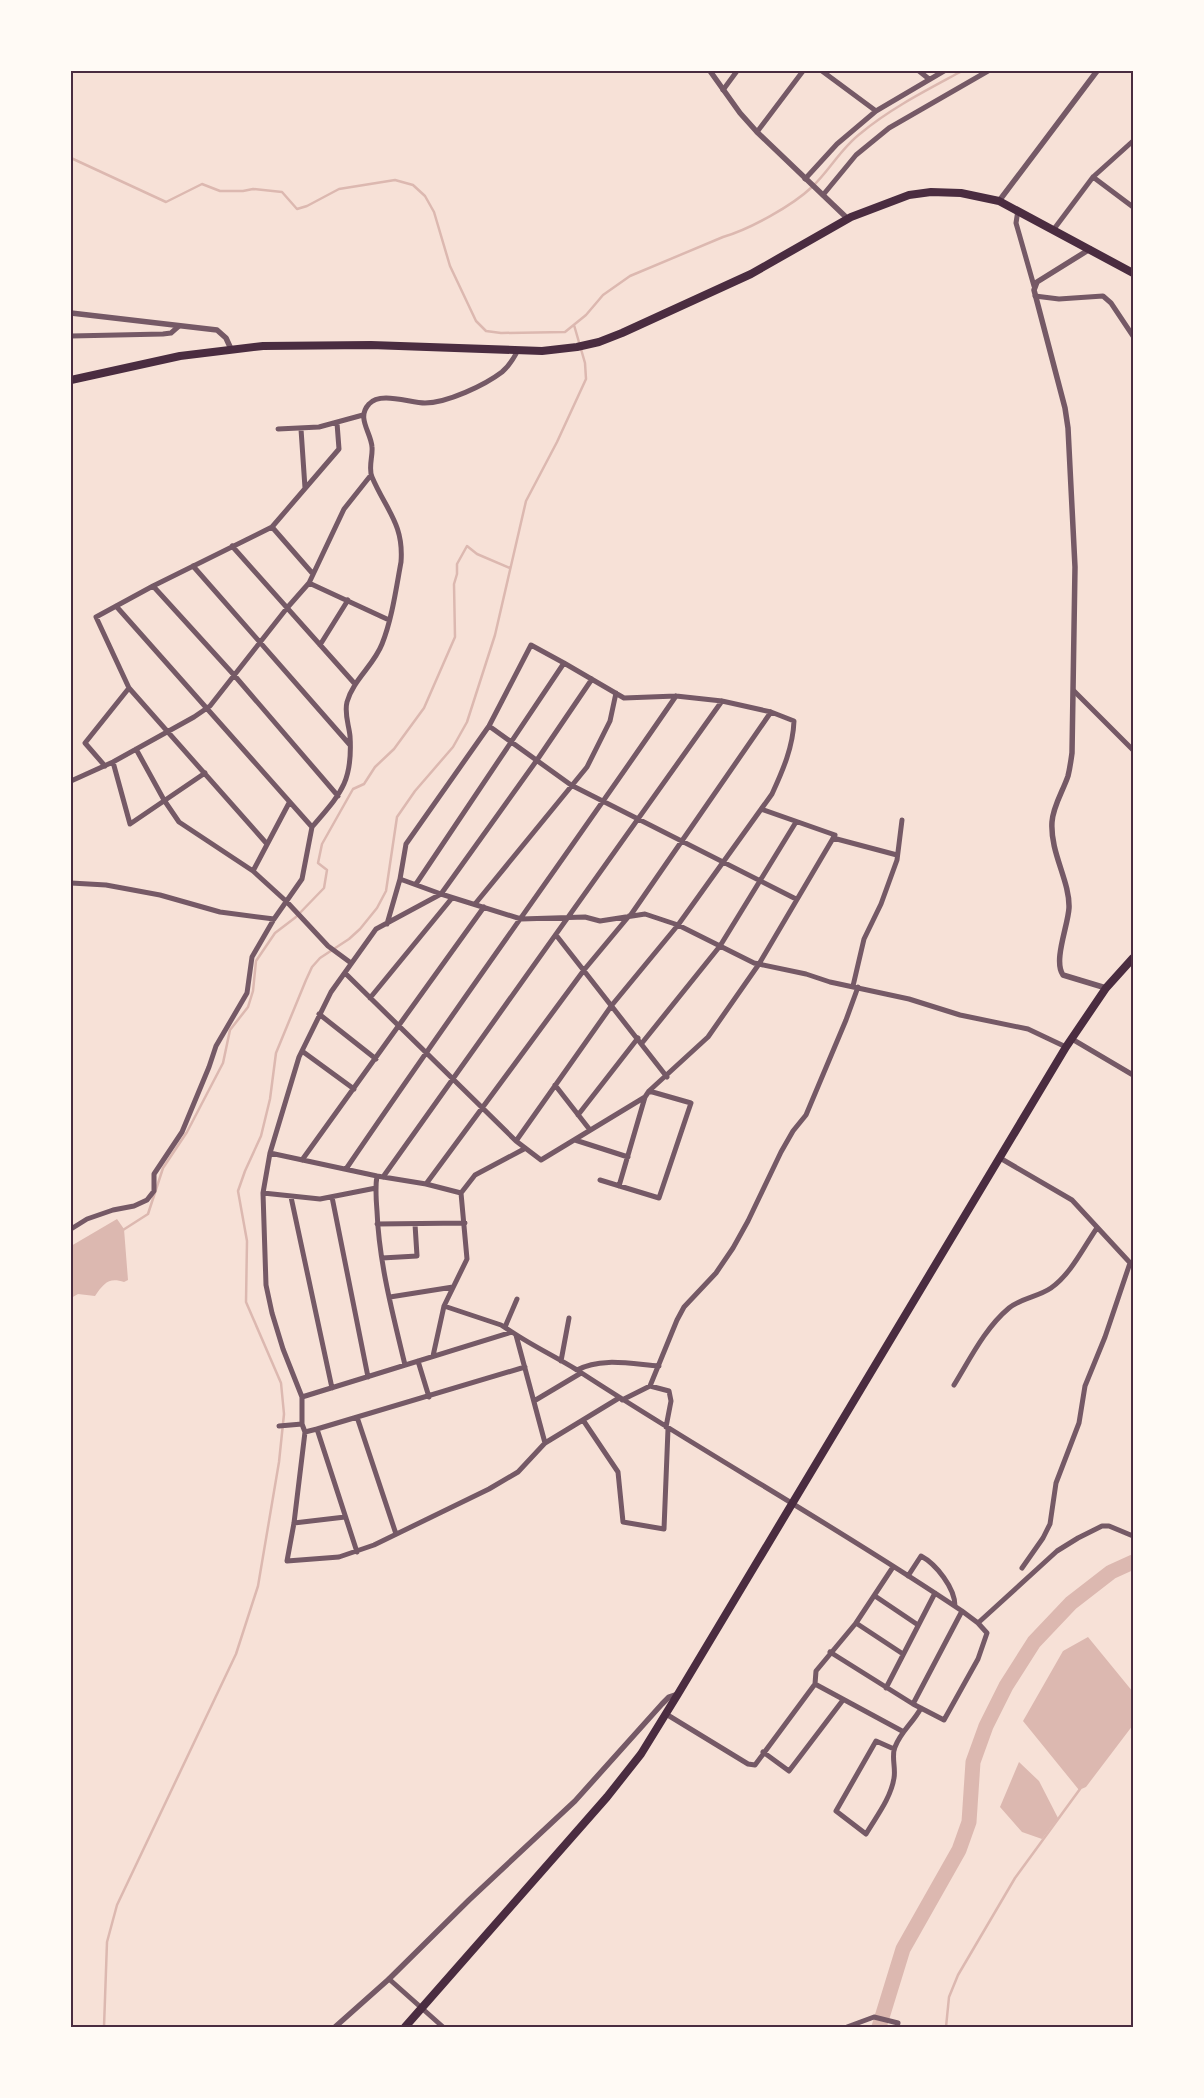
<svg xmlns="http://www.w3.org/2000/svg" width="1204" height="2098" font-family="Jost,sans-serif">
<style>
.water{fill:#dcb8b0}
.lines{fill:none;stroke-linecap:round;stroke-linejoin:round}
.stream{stroke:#dcb8b0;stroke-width:2.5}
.river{stroke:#dcb8b0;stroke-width:15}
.minor{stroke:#755966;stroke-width:5}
.tertiary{stroke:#755966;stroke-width:5.5}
.primary{stroke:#4a2c40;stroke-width:8}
.trunk{stroke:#4a2c40;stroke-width:8}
.neatline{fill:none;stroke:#4a2c40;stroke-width:2}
</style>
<rect width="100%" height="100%" fill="#f7e1d7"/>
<path class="water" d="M117,1219L124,1229L128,1280L124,1282C109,1277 104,1283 95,1296L78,1294L71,1298V1246Z
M1088,1637L1133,1692V1725L1086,1787L1079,1790L1023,1721L1063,1651Z
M1019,1762L1039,1781L1058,1818L1042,1839L1022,1832L1000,1807Z"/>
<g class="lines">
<path class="stream" d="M71,158L166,202L202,184L220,191H243L253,189L282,192L297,209L307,206L339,189L395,180L413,185L425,196L434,212L450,266L476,321L486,331L501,333L565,332L586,315L603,295L630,276L723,237C750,229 792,206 812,187C830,170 841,148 861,133C891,108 927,90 962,71
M123,1230L148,1214L163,1168L187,1132L223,1063L230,1030L248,1007L253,991L256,961L275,933L296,917L324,888L327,870L318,863L322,844L353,789L364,784L375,767L394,749L424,708L455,637L454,584L457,574V564L467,546L477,554L510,568
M104,2027L107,1942L117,1905L236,1654L258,1586L279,1462L284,1414L281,1383L246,1302L247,1241L238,1191L245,1171L261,1136L270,1099L276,1053L306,980L312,967L320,958L349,939L360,929L377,908L386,891L397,817L415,791L453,747L467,722L495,635L526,501L557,442L586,379L585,363L574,325
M946,2027L949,1997L958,1975L1015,1878L1080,1789"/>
<path class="river" d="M879,2027L903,1949L959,1850L969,1822L973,1762L986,1726L1006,1686L1034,1642L1071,1603L1111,1572L1133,1562"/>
<path class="minor" d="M822,71L876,111
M919,71L929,79
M723,90L737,71
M757,132L803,71
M1093,177L1133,207
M805,179L837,144L876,111L944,71
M823,195L856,155L889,128L988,71
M1018,210L1016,223L1034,286
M1054,229L1093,177L1133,141
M1035,296L1059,299L1103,296L1111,303L1133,336
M71,336L163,334L171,333L179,326
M278,429L319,427L363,415
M301,429L305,488
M272,527L313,574
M232,546L355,684
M193,566L350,745
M309,583L389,620
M153,586L234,675L338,796
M116,606L312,827C340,794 353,783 350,736C349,725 344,714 347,702C353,680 374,665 382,644C392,619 396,589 401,562C404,524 386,510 372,477C368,468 373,456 372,447C371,432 356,418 369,404C380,391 410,403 425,403C447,403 485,385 502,372C509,366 514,358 518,350
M320,645L348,600
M1074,691L1133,750
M489,726L571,785L796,899
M136,749L164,800L179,822L253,871
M113,762L130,824L205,773
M105,766L85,743L129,688
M71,781L113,762L194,717L210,706L287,608L309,583L344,509L371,475
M289,803L253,871L287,902L328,946L351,963
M833,838L897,855
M267,844L129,688L96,617L153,586L272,527L339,449L337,423
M400,879L441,894L537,760L592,679
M71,883L106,885L160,895L220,912L274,919
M416,884L564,663L624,698L676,696L722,701L771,712L794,721C793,747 783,770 772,794L678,925L612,1005L516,1141
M475,904L587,767L610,721L616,693
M630,916L771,712
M387,924L400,879L406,844L489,726L531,645L564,663
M556,935L667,1077
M345,973L516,1141L541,1160L645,1097L649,1091L708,1037L759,964L835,835L761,809
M853,986L864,939L881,904L897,860L902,820
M370,998L452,898
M319,1014L376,1059
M1072,1039L1133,1075
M642,1043L720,946L796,822
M302,1051L354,1089
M555,1085L590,1130
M578,1115L638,1038
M575,1140L628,1157
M270,1153L377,1176L426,1184L461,1193
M1000,1158L1072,1200L1133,1266
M302,1160L484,907
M346,1169C454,1010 567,855 676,696
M377,1176C375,1187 376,1199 377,1211C379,1263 393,1315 405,1365
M383,1177L722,701
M600,1180L659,1198L691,1103L649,1091
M426,1184L584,970L629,916
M619,1186L645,1097
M263,1193L320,1199L376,1188
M291,1197L332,1388
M332,1197L368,1377
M377,1224L465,1223
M71,1229L87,1219L113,1210L134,1206L147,1200L154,1191V1174L182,1132L209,1067L216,1046L247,993L252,957L274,919L302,879L312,827
M382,1258L417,1256L415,1224
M390,1297L453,1287
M444,1306L501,1325L512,1332
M505,1327L517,1299
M516,1335L545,1443
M433,1356L444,1306L467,1259L461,1193L475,1175L524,1149
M418,1361L429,1397
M561,1361L569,1318
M577,1370C601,1357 632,1364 659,1366
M954,1385C970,1359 985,1328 1009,1308C1021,1298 1038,1297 1051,1288C1071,1274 1083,1248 1097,1228
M650,1386L669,1391L671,1401L666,1427
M302,1397L512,1332C533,1346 556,1357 577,1370C704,1453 836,1526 962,1611L978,1623L987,1633L978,1659L944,1720L913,1704L830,1652
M619,1398L545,1443L518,1472L489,1489L374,1545L339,1557L287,1561L294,1523L305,1432L302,1424V1397L283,1349L272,1313L266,1285L263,1193L270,1153L299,1057L331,992L376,929L441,894L521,919L585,917L600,921L645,914L678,925L754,963L806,974L830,982L909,999L960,1015L1028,1029L1066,1047
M622,1400L650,1386L677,1320L684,1307L716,1273L733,1248L748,1221L781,1152L793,1131L806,1115L846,1020L858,987
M534,1401L581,1373
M357,1417L396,1534
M583,1420L618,1472L623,1522L664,1529L668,1429
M279,1426L302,1424
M317,1429L525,1367
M305,1432L317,1429L357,1552
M294,1523L345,1517
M1022,1568L1043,1538L1050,1524L1056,1483L1079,1423L1085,1386L1105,1337L1130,1263
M908,1576L921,1556C936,1564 955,1588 955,1606
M875,1596L918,1625
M856,1623L903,1654
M978,1623L1057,1551L1078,1538L1102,1526H1109L1133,1536
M815,1684L902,1731
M886,1688L935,1593
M913,1704L962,1611
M666,1714L748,1764L755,1765L815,1684L816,1671L856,1623L893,1567
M894,1749L876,1741L836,1811L866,1834C876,1817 891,1798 894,1778C896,1768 891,1756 895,1747C901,1731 913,1723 921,1708
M763,1752L789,1771L843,1700
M389,1979L443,2027
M847,2027L874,2017L898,2023L897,2027"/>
<path class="tertiary" d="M710,71L740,113L757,132L848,219
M999,201L1097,71
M1090,249L1037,282L1034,290L1065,408L1068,428L1075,567L1072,753C1071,760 1070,768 1068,776C1063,791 1053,806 1052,822C1050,853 1070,881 1069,908C1068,926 1053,961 1063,975L1106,988
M71,313L217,330L226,338L231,349
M335,2027L389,1979L469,1900L575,1801L662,1704L669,1697L678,1694"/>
<path class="primary" d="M71,380L180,356L263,346L371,345L542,351L577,347L599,342L622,333L751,274L851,217L909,195L931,192L961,193L999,201L1133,273"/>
<path class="trunk" d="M405,2027L607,1797L641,1754L678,1694L1066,1047L1106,988L1133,958"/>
</g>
<rect width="1204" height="2098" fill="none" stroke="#fffaf5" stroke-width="145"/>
<rect x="72" y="72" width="1060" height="1954" class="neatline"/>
</svg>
